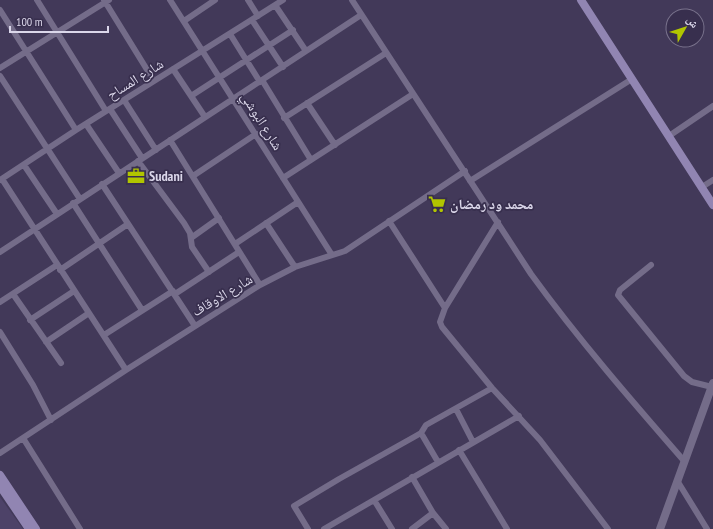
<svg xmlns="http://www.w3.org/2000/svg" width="713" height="529" font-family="'PT Sans Narrow','Noto Naskh Arabic',sans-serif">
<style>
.built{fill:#4d4268}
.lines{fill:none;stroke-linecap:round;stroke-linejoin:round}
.minor{stroke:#746c89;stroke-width:6}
.tertiary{stroke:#746c89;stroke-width:8}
.secondary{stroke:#9185b2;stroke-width:8}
.labels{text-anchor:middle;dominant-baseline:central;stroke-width:3.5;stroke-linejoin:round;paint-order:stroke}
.street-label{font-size:14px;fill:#dbd7ea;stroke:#382f4e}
.poi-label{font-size:14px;font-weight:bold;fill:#dbd7ea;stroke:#382f4e;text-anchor:start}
</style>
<rect width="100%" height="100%" fill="#423959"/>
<path class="built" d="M0,497L23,529H0Z"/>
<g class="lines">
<path class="minor" d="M37,0L106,111
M104,0L154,81
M170,0L332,255
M248,0L258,16
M352,0L531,274C579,340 631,400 685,462
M275,5L306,51
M0,10L76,130
M252,20L283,67
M184,21L215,0
M230,34L260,82
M0,68L109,0
M173,69L205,117
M0,76L80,199
M262,80L311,160
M191,96L293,30
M124,100L156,150
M307,103L335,145
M110,109L142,158
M284,118L386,53
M86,124L119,173
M669,136L713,106
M170,140L260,285
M138,161L184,223L190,233L192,247L209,272
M24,165L57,214
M193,176L256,134
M283,178L413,94
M2,179L126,370
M0,180L76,130L283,0
M470,181L632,79
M102,184L195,326
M702,187L713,180
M73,203L142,310
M389,221L445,308
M498,222L445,308L440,322L442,327L492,388L540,440L608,529
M266,223L295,267
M191,238L219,218
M235,244L298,202
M0,252L361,15
M651,265L620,290L618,295L684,376L692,382L712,387
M60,270L128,224
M13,294L61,363
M175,294L239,252
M0,302L57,265
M30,320L74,291
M0,332L33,385L51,420
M104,335L173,291
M46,342L89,313
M456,409L473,442
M421,433L438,462
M23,438L80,529
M459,450L507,529
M0,453L126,370L260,285L295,267L345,251L465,171
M412,477L433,513L446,529
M678,482L707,529
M374,500L392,529
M308,529L294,506L339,479L414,437L421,433L426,425L492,388
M324,529L519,416
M412,529L433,513"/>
<path class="tertiary" d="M660,529L713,383"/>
<path class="secondary" d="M581,0L713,205
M0,475L36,529
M0,486L29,529"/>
</g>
<defs>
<g id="office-bare" transform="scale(1.38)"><path d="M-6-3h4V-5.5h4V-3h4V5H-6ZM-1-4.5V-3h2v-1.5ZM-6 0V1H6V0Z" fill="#b1c500" stroke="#382f4e" stroke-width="2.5" paint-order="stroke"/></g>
<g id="supermarket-bare" transform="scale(1.38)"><path d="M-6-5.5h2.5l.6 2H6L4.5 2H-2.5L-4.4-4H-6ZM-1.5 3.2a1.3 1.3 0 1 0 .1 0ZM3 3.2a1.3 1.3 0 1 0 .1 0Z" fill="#b1c500" stroke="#382f4e" stroke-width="2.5" paint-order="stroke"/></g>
</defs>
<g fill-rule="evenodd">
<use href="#office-bare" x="136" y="176"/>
<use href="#supermarket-bare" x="437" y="204"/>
</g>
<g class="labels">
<g class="street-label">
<text transform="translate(135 79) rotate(-32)">شارع المساح</text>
<text transform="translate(262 121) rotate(58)">شارع البوشي</text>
<text transform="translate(222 295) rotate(-31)">شارع الاوقاف</text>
</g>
<g class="poi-label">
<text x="149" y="176">Sudani</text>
<text x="450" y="204">محمد ود رمضان</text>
</g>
</g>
<g transform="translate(685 28) rotate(51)"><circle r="19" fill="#382f4e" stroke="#79728c"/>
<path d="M0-3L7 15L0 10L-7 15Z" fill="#b1c500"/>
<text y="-6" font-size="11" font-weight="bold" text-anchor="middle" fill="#dbd7ea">ش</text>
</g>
<path d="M10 26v6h98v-6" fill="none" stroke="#dbd7ea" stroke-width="2"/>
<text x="16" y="26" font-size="12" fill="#dbd7ea" stroke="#382f4e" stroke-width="3" paint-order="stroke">100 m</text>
</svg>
